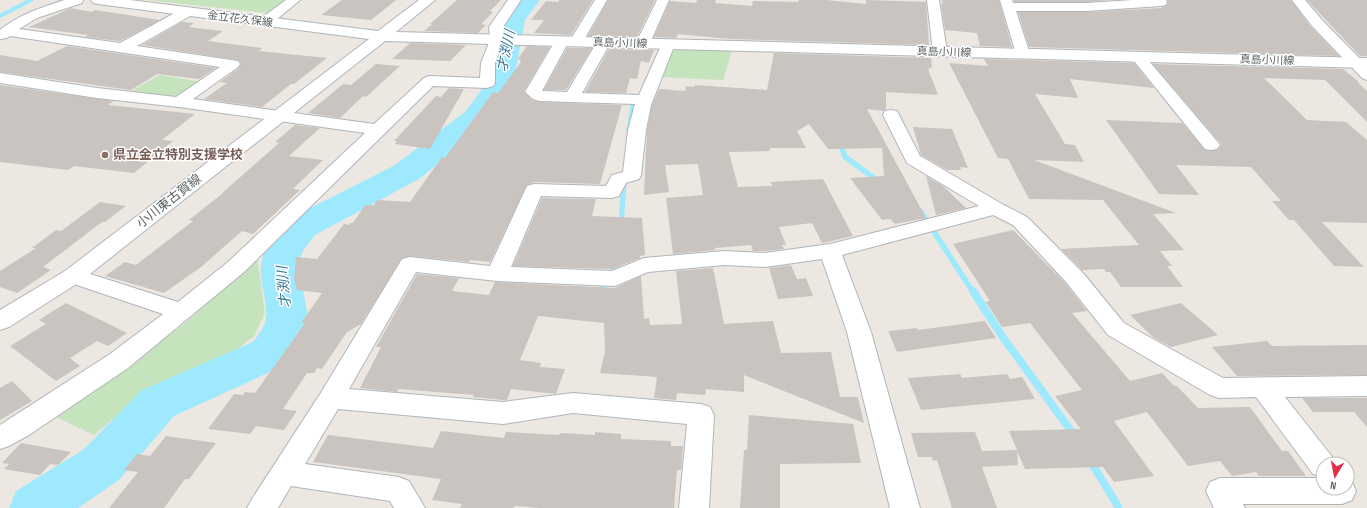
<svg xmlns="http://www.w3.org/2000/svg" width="1367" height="508" font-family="'Sofia Sans Condensed','Noto Sans JP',sans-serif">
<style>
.green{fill:#c5e4bd}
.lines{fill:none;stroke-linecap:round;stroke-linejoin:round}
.stream-far2{stroke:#9fe9fe;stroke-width:4}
.stream-far1{stroke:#9fe9fe;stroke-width:5.5}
.stream{stroke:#9fe9fe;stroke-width:8}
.river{fill:#9fe9fe;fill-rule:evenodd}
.building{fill:#c9c4c0}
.minor-casing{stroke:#b1b5b8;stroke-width:2}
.tertiary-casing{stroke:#b1b5b8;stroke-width:2}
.minor{fill:#fff;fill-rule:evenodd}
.tertiary{fill:#fff;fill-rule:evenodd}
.education-dot{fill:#8d6e63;stroke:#fff;stroke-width:1.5}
.labels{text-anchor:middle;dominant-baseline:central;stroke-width:3;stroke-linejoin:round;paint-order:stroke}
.far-street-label{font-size:11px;fill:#595f61;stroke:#fff}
.education-label{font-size:13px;font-weight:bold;fill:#785e54;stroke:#fff;text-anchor:start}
.street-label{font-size:13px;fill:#595f61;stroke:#fff}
.water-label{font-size:14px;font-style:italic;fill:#367894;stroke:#fff}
</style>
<rect width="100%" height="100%" fill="#ece7e1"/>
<path class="green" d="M147,0H287L268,13Z
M670,49L732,51L723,80L659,77Z
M159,75L202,82L181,97L129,93Z
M257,257L265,313L254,336L230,355L143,394L94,435L54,416L182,326Z"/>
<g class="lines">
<path class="stream-far2" d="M0,16L31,0
M499,85L510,90
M629,127L633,103"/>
<path class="stream-far1" d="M629,129L630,126
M840,142L845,157L878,181
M921,212L973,292
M621,224L624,180
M601,292L618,261"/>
<path class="stream" d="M973,291L1002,336L1074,435
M600,293L601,291
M1091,462L1119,508"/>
<path class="river" d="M516,0H540L525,20L513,85L488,123L419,179L315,235L302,252L299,266L308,318L303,334L283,366L174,416L119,480L78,508H9L16,491L83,450L142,390L253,342C258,335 265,328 266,318C268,302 259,282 261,266C262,247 277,232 289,219L395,165L466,111L485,85L501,20Z"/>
</g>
<path class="building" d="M342,0H396L371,20L321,15Z
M457,0H501L490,11L493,12L481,24L486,25L478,33L424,31L432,24H430Z
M559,0H593L571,35L534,33L544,20H531L546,1L559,2Z
M608,0H655L637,37L588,36Z
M697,0H716L715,3L752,6L753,1L798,2L799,0H826L866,4V0L926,2L929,45L730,39L678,34L676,38L654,37L670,1L696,3Z
M942,0H999L1012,47L980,46L977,33L945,30L941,3L943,4Z
M1014,0H1110L1087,2H1014Z
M1168,0H1291L1311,27L1339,56L1029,47L1018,12H1087L1161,8L1167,5Z
M1307,0H1367V56H1360Z
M71,8L92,12L95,10L160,20L120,41L85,37L88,35L29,27Z
M182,22L194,23L189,27L197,28H196L223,31L208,41L262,48L259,51L327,58L294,84H291L262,107L204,99L227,83L220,82L239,68L241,63L238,60L142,45Z
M410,43L466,45L450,61L392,59Z
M67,46L216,68L199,79L157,74L131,90L0,72V55L37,61Z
M527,46L550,47L524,91L532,100L539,102L622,105L600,184L534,182L527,185L490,262L470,260L469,262L410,256L402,258L361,324L347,332L322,369L317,368L314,373H307L283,409L297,411L284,430L256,426L250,434L208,429L234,394L243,395L245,392L255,393L305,323H301L322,293L297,290L294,279L296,257L317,259L344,224L349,225L350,223H353L365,205H374L377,200L410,202L442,157L445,158L493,92L498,93L521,62H520L521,60L518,59Z
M567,48H592L566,90H544Z
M609,49L654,50L649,63L641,61L637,79L630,78L626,93L585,92Z
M774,53L931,58L932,67L928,69L938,95L886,92V109L883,111L867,109L926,218L895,224L890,219L882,220L850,178L884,176L882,148L828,149L809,124L797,131L806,148H770V151L729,152L738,187L772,186L771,182L823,179L853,236L822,243L812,223L779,227L786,245H782L784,249L765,251H753L751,245L715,248V250L673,254L666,198L703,195L698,164L665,165L669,192L644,195L647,130L652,105L659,89L685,91L686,86L694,87L695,85L767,90Z
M984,59L1134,63L1154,88L1070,79L1078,98L1035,94L1065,144L1075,145L1084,162L1034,160L1176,213L1153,214L1184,250L1160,251L1172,266H1167L1183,287H1121L1110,272H1106L1104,269L1082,270L1061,249L1139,245L1103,200L1029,199L1008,159L998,158L949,63L988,66Z
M376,64L400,66L366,97L363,96L340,118L308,113L343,84L351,85Z
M1153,64L1343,69L1360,83L1357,82L1367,91V122L1325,80L1264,78L1307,120L1346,122L1367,140V223L1322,222L1364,267L1334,266L1294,220H1289L1272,201H1281L1251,167L1176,165L1199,195L1159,194L1106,120L1182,123L1205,150H1217L1222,145Z
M0,85L114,101L108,105L195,114L162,140L173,141L134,173L74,166L68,170L0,162Z
M449,88L464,89L430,149L395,144L397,141H394L436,96L441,97Z
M295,125L320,128L289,156L323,160L293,189L300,190L253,234L242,231L201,267L164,293L105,276L125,262L136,265L193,221L189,220L223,193H222L279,143L275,142Z
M913,127L952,129L968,168L960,167L961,170H947L921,155Z
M926,176L943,186L966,208L936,215Z
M542,198L596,199L592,216L642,218L645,255L640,256V258L612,269L513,266Z
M100,202L126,206L105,222H102L43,267L51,270L17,293L0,287V271L36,248H32L56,230L61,231Z
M1013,230L1066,284L1087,311L1072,313L1130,381L1162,373L1174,386L1176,385L1198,408L1250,407L1282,451H1288L1306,476H1259L1256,472L1232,476L1220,461L1188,466L1147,412L1114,421L1154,476L1114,482L1103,467L1025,469L1017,451L1018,465L982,467L997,508H952L937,460L933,461L932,457H918L911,433L975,432L982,451L1017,450L1009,431L1081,429L1055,396L1082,390L1030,323L1002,327L986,302L990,301L953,244Z
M791,265L797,279L806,278L813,296L778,299L769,268Z
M713,268L724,324L773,321L781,353L831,352L840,397H858L864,423L744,375V392L706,389L705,395L677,393L676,400L654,398L657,377L600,373L605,352L604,323L538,316L520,360L541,363L540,367L565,369L556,394L511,389L507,400H503L473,397L474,395L398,389L397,392L360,388L381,347H376L417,274L459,278L452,291L489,295L495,282L615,288L641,276L644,319L649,318L650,325L682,324L676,271Z
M66,303L127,333L108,346L97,341L70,358L80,366L56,381L10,346L46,324L39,320Z
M1181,303L1218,335L1171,347L1154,338L1130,315Z
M985,321L996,338L897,352L888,331L917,328L918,330Z
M1267,341L1272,346L1367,345V375L1237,376L1212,347Z
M960,374L962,378L1007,374L1010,379L1022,377L1035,399L921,410L908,378Z
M12,381L32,401L0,420V388Z
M1302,398H1367V427L1354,412H1313Z
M749,415L853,424L861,463L780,464V508H740L744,450H747Z
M441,431L504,438L506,432L559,435L560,433L595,435V432L621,434V439L671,441V446H683L681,470H677L674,508H540L514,506V508H460L462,504L432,500L441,479L313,462L328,435L433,448Z
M166,436L216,443L189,479H185L164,508H109L138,472L124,470L137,454L150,456Z
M21,443L71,452L58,465L50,464L40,475L4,469L9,464L2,463Z"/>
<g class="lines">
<g class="minor-casing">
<path id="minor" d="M64,0H83L82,3L37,18L19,29L120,43L182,9H192L194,12L192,15L137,46L238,61L240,64L238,67L193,99L374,124L424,78L429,76L480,78L481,63L490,40L489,27L508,0H521L503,27L504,40L495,63V83L493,86L487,88L433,86L244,272L128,368L29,435L9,446L0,449V425L110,354L163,314L65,281L62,276L65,271L73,269L81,271L178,302L228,262L365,133L179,107L97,98L0,83V73L97,88L176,97L220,67L10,36L7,38L0,39V30C22,13 38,9 64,0Z
M286,0H300L270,25H260L258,22L260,19Z
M595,0H607L581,45L576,46L571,45L569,42Z
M657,0H669L650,43L648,46L643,47L638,46L636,43Z
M927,0H939L947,52L945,55L940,56L935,55L933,52Z
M1000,0H1012L1013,3H1087L1133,0H1166L1167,2L1166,5L1161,6L1087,11H1016L1030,54L1028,57L1023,58L1018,57L1016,54Z
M1292,0H1305L1322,20L1367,66V80L1362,78L1312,26Z
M562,37L567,38L569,41L542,91H543L567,92L597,42L599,39L604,38L609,39L611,42L582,93L639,95L663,41L668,40L673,41L675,44L651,105L646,130L641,175L639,179L626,183L619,196L612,198L541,196L511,267L612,271L644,258L724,251L765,253L830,244L979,206L907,163L883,115L885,111L891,110L897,111L899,115L920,156L1002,204L1027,217L1083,273L1124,323L1223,378L1367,376V396L1285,397L1333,458L1336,464H1323V478L1313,474L1256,397L1219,398L1210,395L1108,335L1067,283L1013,225L993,215L842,255L871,332L920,508H890L847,332L822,259L765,267L724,265L648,272L615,286L497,281L416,272L349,389L503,402L573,393L701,404L710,407L714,415L709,508H679L687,424L573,413L503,424L338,409L305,464L399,477L409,481L425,508H394L390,501L291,486L278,508H247L252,499L322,391L402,259L410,257L490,266L527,186L534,184L606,186L612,175L623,172L628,130L635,104L539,101L533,99L525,92L555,41L557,38Z
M1138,53L1143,54L1217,141L1220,145L1217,149L1211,150L1205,149L1131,57L1133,54Z
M1220,478H1323V488H1347V478L1352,482L1356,491L1352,500L1342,504H1243L1245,508H1214L1206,491L1210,482Z"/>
</g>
<g class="tertiary-casing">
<path id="tertiary" d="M91,0H130L378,31L419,0H435L396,32L1367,58V68L385,41L81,281L9,327L0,330V310L65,271L369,39L98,4L93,3Z"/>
</g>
<use href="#minor" class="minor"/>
<use href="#tertiary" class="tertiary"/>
</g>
<circle class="education-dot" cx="105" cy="155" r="4"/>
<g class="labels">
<g class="far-street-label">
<text transform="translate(240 19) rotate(7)">金立花久保線</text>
<text transform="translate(620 43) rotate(2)">真島小川線</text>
<text transform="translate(944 52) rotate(2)">真島小川線</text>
<text transform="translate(1267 60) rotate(2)">真島小川線</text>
</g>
<g class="education-label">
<text x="113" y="155">県立金立特別支援学校</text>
</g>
<g class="street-label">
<text transform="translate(169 201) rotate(-38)">小川東古賀線</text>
</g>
<g class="water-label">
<text transform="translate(506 51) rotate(-78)">才渕川</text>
<text transform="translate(284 287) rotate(-95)">才渕川</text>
</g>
</g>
<g transform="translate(1335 476) rotate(190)"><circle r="19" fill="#ffffff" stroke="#bdbfc0"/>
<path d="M0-3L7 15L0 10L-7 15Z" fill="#e62d46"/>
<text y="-6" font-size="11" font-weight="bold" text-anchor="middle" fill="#595f61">N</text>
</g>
</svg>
